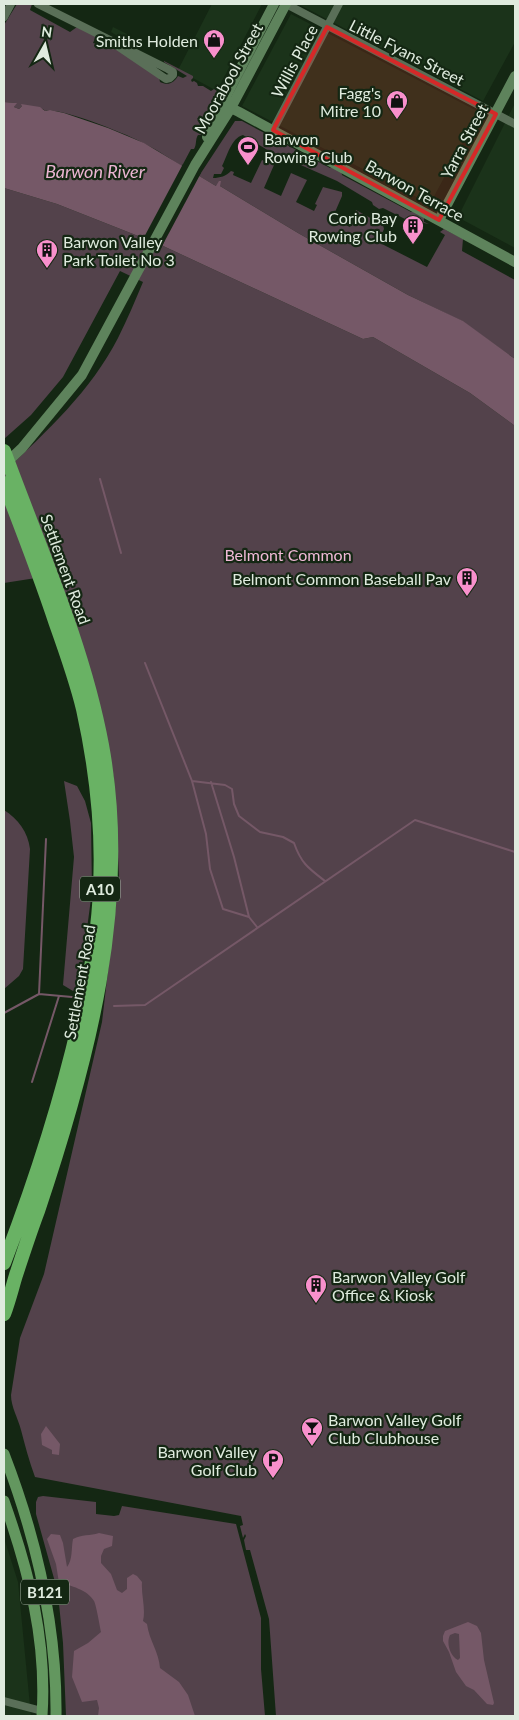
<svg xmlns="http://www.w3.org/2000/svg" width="519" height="1720" font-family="Lato,sans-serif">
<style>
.built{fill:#1b331a}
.green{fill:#53424b}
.water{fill:#755867;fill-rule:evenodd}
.pier{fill:#142713}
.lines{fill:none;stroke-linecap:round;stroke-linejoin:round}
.stream{stroke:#755867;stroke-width:2}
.street{stroke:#5a6f58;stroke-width:8}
.secondary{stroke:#5e835c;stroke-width:10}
.primary{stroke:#63975f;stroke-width:11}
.highway{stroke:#69b264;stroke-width:14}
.marked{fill:#d62828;fill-opacity:0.2;stroke:#d62828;stroke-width:4;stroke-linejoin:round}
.labels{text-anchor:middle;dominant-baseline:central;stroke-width:4.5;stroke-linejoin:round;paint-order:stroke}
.shield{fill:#142713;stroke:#a2b0a1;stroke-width:1}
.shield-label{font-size:15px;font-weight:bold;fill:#dfebde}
.poi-label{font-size:16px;fill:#dfebde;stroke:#142713;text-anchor:end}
.street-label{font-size:16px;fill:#dfebde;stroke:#142713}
.park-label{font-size:16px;fill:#f0b9d7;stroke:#142713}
.water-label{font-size:18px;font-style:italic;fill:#ebb4d2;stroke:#142713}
</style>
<rect width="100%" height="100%" fill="#142713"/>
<path class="built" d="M212,4H262L217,91L178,70Z
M298,4H515V42L483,101Z
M291,14L479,112L430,204L242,106Z
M113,27L129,35L126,41L111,32Z
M515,103V248L463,220L460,213Z
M4,1538L18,1582L31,1716H4Z"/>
<path class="green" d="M17,4H32L30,10L70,32L77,27L96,36L93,43L121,51L159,77L160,82C168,86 174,83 178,76L183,78L187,76L164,62V61L193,76V78L191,80L192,82L194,81L197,83L198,86H203L211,91L214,89L217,91L216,96H213L214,98L206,125L201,135H198C195,140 197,144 194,149H191L182,166C170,159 158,150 145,144C129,135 60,107 45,111L43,109L22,106L19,109L14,107L16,103L4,102V25Z
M235,121H242L330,168L332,167L341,170L342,175L411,212L414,211L424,218V222L429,224L407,220L383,208L379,209L373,205L372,202L337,181L269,151L243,135C231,138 227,157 222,166L224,168L221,174H214L213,178C220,178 226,176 231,171L234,172L233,175L251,183L262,160L274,165L264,188L281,196L291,173L307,180L296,202L314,211L317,205L315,204L323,187L342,192V196L332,219L350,227L356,210L383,225L384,229L378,242L427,267L445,235L440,232L444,229L463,239L462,251L515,280V359L462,321L408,295L298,233L220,186H216L199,176Z
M4,188L57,204L161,245L363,339L373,337L470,393L515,426V1716H276L269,1619L250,1550H246L244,1540L246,1536L245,1534L243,1538L240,1526L243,1525L241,1516L35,1477C29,1461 25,1445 21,1430C18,1418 11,1407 11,1395L20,1338L44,1274L102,1022L119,877L114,779L97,697L55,575L4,583V472C46,432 91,391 118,338C127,320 135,301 143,282L120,271L63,377L31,415L4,439Z
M64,781L77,786L85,801L91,823L92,891L79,989L73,991L63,985L74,857L70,821Z
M4,810C18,819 28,832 30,849L23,969L19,976L4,989Z
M43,1496L96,1502V1514L114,1516L119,1515L122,1506L236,1524L261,1618V1669L265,1716H66L63,1643L59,1604L55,1582L36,1514V1502L38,1497Z"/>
<path class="water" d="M4,102L17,103L14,107L19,109L22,106L21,104L40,107L45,111L50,110L64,113L108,128L144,143L216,186L219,181H221L220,186L298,233L408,295L463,321L515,359V426L470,393L373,337L363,339L161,245L57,204L4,188Z
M46,1426L60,1444L59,1455L52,1454V1450L42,1445L41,1434Z
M99,1533L113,1536L112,1546L104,1549L101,1556V1563L111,1574L117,1590L122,1593L127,1589V1578L133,1574L137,1576L142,1582C141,1595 146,1609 143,1621L147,1624C149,1640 159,1652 160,1668L179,1682L188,1695L195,1716H98L99,1708L97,1700L82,1702L72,1677L74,1651L88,1643L101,1632C100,1627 96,1604 94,1601C88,1590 70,1585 59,1583L56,1564L47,1539L51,1534L60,1535L63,1543L67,1567C73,1559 71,1549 73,1539C82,1534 90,1536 99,1533Z
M468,1622L477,1626L481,1633L484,1660L494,1703L493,1705L487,1704L474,1690L466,1686L456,1672L449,1652L443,1641V1636L445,1631ZM455,1633L459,1634L460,1658L458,1660C450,1656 446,1643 450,1635Z"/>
<path class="pier" d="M183,164L201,173L161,248L142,241Z"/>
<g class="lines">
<path class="stream" d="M100,479L121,553
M145,663L192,781L206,834L210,869L223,909L249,917L257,927
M192,781L225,785L232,789L234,804L239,816L260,832L283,837L294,843C301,863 308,868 325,881
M211,782L234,857L249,917
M46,839L39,994L72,997
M114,1006L145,1005L415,820L515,852
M4,1013L39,994
M32,1082L59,996"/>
<path class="street" d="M38,4L168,69L173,72V75L170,78L166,79L107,39
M286,4L515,124
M4,17L11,4
M273,130L339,4
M4,1701L42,1711"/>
<path class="secondary" d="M226,108H231L239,112L515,262
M207,137L224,100L274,4
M439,220L515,76
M4,465L22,448L82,375L195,165L231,108L286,4"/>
<path class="primary" d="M4,1454C36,1537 57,1627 56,1716
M4,1501C29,1572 47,1640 42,1716"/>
<path class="highway" d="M4,451C39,547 83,643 102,745C131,903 88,1062 38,1211C30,1232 23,1254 16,1275C12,1288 9,1301 4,1314
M4,483C22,529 40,576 56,624C66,652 76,680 83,709C96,768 103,826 100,886C99,932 90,978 79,1023C60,1105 34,1185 4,1263"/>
</g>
<path class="marked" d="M327,27L496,114L439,220L273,130Z"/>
<defs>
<g id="shop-pin" transform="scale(1.125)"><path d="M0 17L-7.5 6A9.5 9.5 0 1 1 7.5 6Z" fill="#f890cc" stroke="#142713"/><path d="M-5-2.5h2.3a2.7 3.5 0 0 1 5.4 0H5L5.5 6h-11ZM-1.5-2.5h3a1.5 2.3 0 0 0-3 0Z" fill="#111"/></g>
<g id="stadium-pin" transform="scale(1.125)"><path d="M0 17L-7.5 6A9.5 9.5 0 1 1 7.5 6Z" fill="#f890cc" stroke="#142713"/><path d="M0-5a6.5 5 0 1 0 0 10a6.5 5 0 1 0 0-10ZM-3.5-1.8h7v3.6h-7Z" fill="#111"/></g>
<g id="building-pin" transform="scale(1.125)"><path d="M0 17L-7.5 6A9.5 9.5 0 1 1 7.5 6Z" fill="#f890cc" stroke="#142713"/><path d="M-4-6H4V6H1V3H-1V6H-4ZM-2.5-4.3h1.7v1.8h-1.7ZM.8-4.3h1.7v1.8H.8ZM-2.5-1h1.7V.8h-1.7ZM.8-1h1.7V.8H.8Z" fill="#111"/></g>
<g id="bar-pin" transform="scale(1.125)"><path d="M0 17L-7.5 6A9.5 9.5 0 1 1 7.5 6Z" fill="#f890cc" stroke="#142713"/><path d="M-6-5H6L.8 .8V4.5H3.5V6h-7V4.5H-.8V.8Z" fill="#111"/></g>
<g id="parking-pin" transform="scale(1.125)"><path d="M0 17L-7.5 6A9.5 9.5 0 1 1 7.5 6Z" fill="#f890cc" stroke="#142713"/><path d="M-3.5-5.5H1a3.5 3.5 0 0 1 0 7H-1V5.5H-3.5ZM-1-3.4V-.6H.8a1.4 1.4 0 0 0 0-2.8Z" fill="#111"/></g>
</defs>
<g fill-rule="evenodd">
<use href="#shop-pin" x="214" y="40"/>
<use href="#shop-pin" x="397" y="101"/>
<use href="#stadium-pin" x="248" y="147"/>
<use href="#building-pin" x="413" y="226"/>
<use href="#building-pin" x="47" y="250"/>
<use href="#building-pin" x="467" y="578"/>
<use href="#building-pin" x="316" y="1285"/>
<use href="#bar-pin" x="312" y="1428"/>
<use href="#parking-pin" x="273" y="1460"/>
</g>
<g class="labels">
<g class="shield">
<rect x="80" y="876.5" width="40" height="25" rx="4"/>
<rect x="21" y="1579.5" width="48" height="25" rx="4"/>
</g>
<g class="shield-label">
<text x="100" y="889">A10</text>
<text x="45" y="1592">B121</text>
</g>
<g class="poi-label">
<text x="198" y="40">Smiths Holden</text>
<text x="381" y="92">Fagg's<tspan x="381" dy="18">Mitre 10</tspan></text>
<text x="264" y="138" text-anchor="start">Barwon<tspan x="264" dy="18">Rowing Club</tspan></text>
<text x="397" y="217">Corio Bay<tspan x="397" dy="18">Rowing Club</tspan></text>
<text x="63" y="241" text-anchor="start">Barwon Valley<tspan x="63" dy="18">Park Toilet No 3</tspan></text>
<text x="451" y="578">Belmont Common Baseball Pav</text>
<text x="332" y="1276" text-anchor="start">Barwon Valley Golf<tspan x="332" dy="18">Office &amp; Kiosk</tspan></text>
<text x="328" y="1419" text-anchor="start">Barwon Valley Golf<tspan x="328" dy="18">Club Clubhouse</tspan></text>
<text x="257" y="1451">Barwon Valley<tspan x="257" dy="18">Golf Club</tspan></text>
</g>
<g class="street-label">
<text transform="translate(407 52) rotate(27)">Little Fyans Street</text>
<text transform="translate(294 61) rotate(-62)">Willis Place</text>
<text transform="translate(228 78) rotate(-61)">Moorabool Street</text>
<text transform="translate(464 141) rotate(-62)">Yarra Street</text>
<text transform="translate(415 190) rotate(29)">Barwon Terrace</text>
<text transform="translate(66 569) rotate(70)">Settlement Road</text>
<text transform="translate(79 982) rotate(-80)">Settlement Road</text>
</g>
<g class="park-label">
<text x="288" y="554">Belmont Common</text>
</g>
<g class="water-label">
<text x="95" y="171">Barwon River</text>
</g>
</g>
<rect width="519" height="1720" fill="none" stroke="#dfebde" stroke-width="10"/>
<g transform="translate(45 45) rotate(8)" stroke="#142713" stroke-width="4" paint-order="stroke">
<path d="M0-4L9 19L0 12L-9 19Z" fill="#dfebde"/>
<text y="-8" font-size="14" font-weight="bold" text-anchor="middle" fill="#dfebde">N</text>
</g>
</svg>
